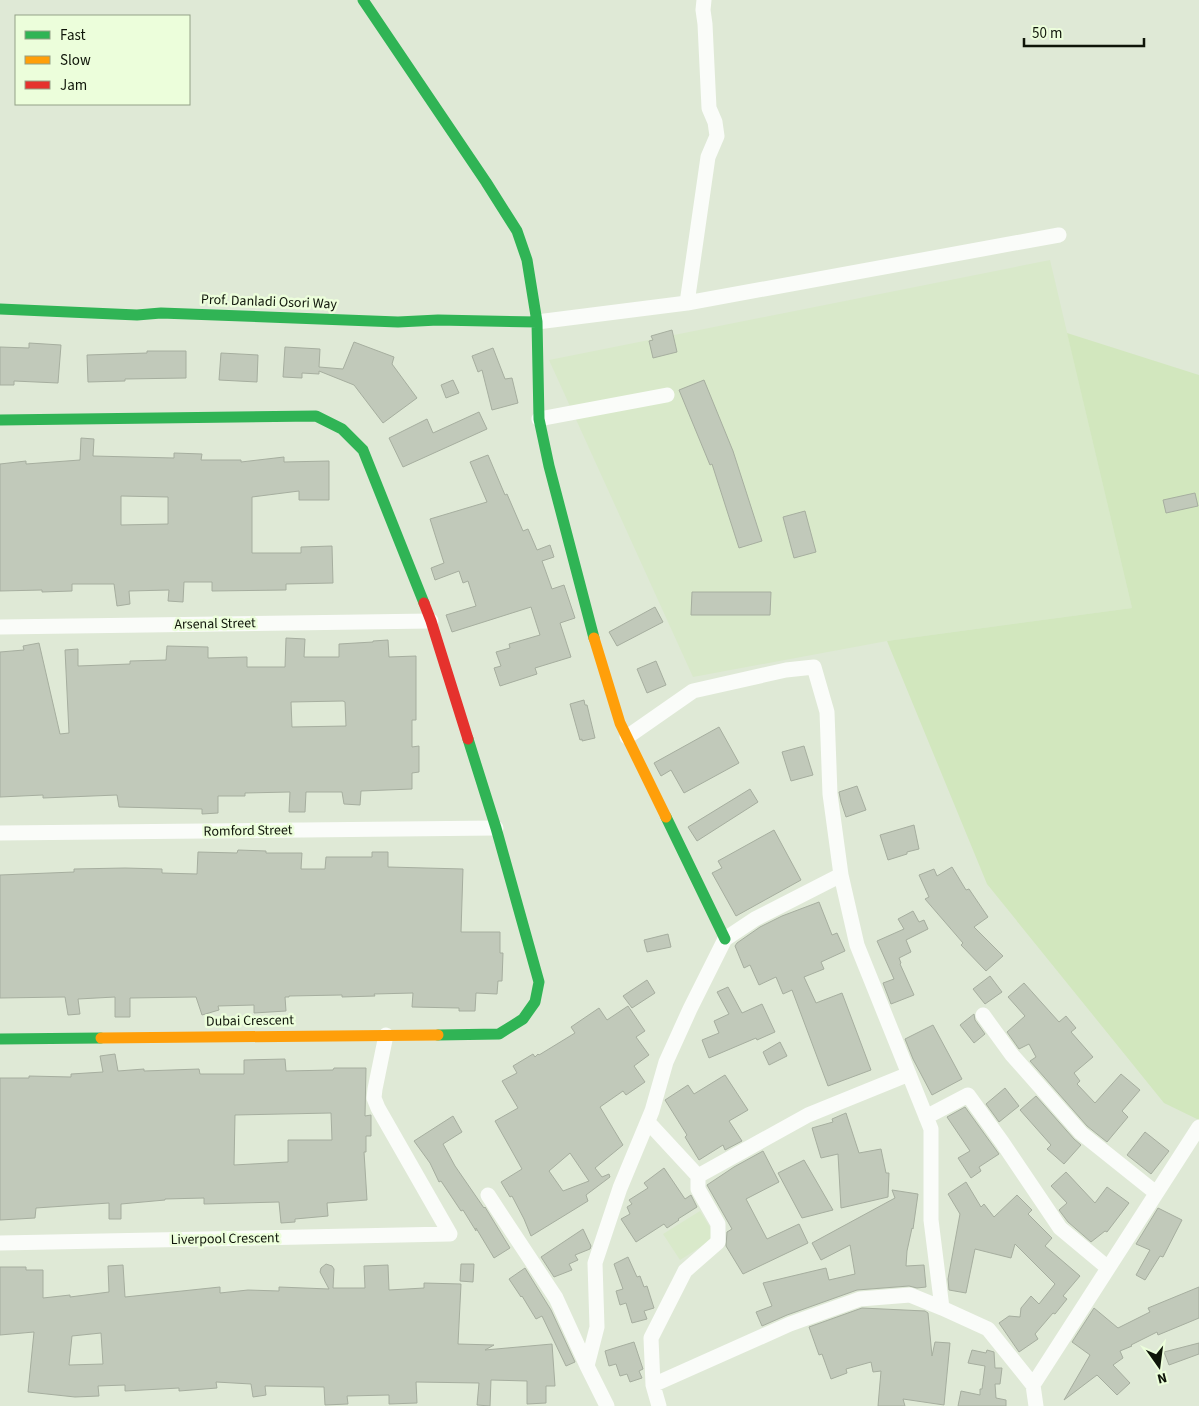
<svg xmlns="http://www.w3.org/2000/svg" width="1199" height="1406" font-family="'Source Sans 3',sans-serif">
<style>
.built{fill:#d9e9ca}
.green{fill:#d2e7be}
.building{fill:#c1c9ba;stroke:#a6ae9f;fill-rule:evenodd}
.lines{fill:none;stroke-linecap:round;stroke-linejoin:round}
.street{stroke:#fafcf9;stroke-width:15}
.fast{stroke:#30b455;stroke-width:11}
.slow{stroke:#ff9f0a;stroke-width:11}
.jam{stroke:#e5322d;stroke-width:11}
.labels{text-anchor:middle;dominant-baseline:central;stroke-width:5;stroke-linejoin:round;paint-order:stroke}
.street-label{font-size:14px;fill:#0f1509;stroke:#ecfedb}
</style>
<rect width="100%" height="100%" fill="#dfe9d6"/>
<path class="built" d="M1050,260L1132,608L887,641L693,677L549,360Z
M700,1211L716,1237L680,1260L663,1234Z"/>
<path class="green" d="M1067,333L1199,375V1120L1164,1103L987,884L887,641L1132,608Z"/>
<path class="building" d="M672,330L677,352L653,358L649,341L653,340L651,336Z
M354,342L394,357L392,364L417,398L383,423L354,385L319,371V374L302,373V378L283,377L285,347L320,349L319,367L343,369Z
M29,343L61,345L58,383L14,381V385H0V347L29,348Z
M493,348L505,379L512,378L518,403L492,410L482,370L478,372L472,356Z
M147,351H186V378L125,379V381L88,382L87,355L147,353Z
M221,353L258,355L257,382L219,380Z
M453,380L459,393L446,398L441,385Z
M704,380L733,451L762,541L739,548L712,464L710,465L679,390Z
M479,412L487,429L403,467L389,438L427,419L433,433Z
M81,438L94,439L93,456L174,458V453L202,454L201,460H241V462L284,457V462L329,461V500H299V491L252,497V553H301V547L332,546L333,583L286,584V590L212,591V582H184L183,602L168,601L169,590L129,591L130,604L117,606L114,584H72V591L42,592V590L0,591V464L26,461V464L80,460ZM121,496L168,497V524L121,525Z
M488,455L505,495L507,494L523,531L528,529L537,550L550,545L554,557L542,561L552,589L564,585L575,618L560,623L571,657L535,668L537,674L500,686L494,668L501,666L496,652L510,648L509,644L540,635L531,607L452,632L446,615L476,606L468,581L463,583L459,571L435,580L431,568L444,563L430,519L487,502L470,462Z
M1195,493L1198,506L1166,513L1163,500Z
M805,511L816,552L794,558L783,517Z
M692,592H771L770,615H691Z
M655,607L663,622L617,646L609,632Z
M286,638L305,639L304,657H339V644L373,642V641L388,640L389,657L416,656V720H412V747L419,746V772L412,773V789L361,791L360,805L344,804L342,792H306L305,812H289L290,792L245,793V796H218V813L202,814V809L119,807L117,795L43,798V795L0,797V652L24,650L23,646L39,643L60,734L69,733L65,650L78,649V666L130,664V661L166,660L167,646L208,647V658L247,657V667H285ZM343,701L345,702L346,726L292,727L291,702Z
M656,661L666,685L647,693L637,669Z
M584,700L585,705H587L595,738L582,741V739L580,740L570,704Z
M719,727L739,763L684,793L671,770L661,776L654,763Z
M804,746L813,775L791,781L782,752Z
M857,786L866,810L846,817L841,802L839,792Z
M750,789L758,802L697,841L688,827Z
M914,825L919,849L907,852V854L888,860L880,835Z
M774,830L801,880L736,916L712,873L722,868L718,861Z
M238,850L266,851V853H302L301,869H325L326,857H372V852H388V867L463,869L461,932H500V953H503L502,981H498L497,994L476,993L475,1011H459V1008L412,1007L413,993L374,994L375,996L342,997V995L289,996V997H285L286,1011L254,1013V1005L218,1006L219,1010L202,1015L196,997L130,998V1017H115V997L78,999L80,1014L68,1015L65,997L0,998V875L74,872V869L125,868L162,869V873L197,874L198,852L237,853Z
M952,867L966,890L969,889L988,917L974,927L1003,956L986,971L961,945L963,943L925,899L929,897L919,875L934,869L937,876Z
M819,902L832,935L837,933L845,951L821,962L824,969L804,977L816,1003L842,993L871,1070L828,1086L792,990L783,994L776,977L759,985L750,965L744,968L735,946L737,943L760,927L782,916Z
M913,911L919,922L924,920L928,929L906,940L911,952L899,958L901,963L900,964L914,995L891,1004L883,983L894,979L877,941L904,929L898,919Z
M668,934L671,947L647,952L644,940Z
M990,976L1002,992L985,1004L973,989Z
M647,980L655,993L632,1008L623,996Z
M1024,983L1059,1022L1066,1016L1076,1028L1071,1032L1093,1057L1074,1073L1080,1081L1077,1084L1095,1103L1121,1074L1140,1090L1122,1111L1128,1117L1107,1142L1087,1126L1030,1061L1036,1057L1029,1044L1019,1049L1007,1032L1025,1016L1008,997Z
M728,987L742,1013L762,1004L775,1032L757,1040L756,1038L709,1058L702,1040L719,1033L714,1021L729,1014L717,992Z
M628,1006L645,1031L636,1037L649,1055L634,1066L645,1082L626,1095L623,1091L600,1107L623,1145L595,1168L602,1177L609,1174L610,1177L586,1195L588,1201L531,1236L524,1219L512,1196L510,1197L501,1182L522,1169L495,1121L518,1108L502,1081L517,1073L513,1066L533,1054L535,1057L538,1054L539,1055L575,1033L571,1027L599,1008L607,1020ZM570,1153L589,1181L563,1191L549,1171Z
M974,1014L975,1020L985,1034L974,1043L960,1025Z
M933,1025L962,1079L932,1095L913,1059L905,1039Z
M780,1042L787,1056L769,1065L763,1052Z
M115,1054L118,1071L144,1069V1071L199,1069L200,1074H244V1060L285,1059L286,1071L333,1070L334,1068H366L365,1116L371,1115V1136H366V1152H364L367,1200L327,1203L328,1216L295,1219V1222L281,1223L279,1202L204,1204V1198L165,1199V1200L121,1204V1219H109V1203L36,1208L35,1218L0,1220V1078H29V1076L71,1077V1074L103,1072L100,1056ZM331,1113L332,1140H288V1162L234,1165L235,1115Z
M725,1075L748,1110L729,1121L742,1141L725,1150L723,1145L699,1160L685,1137L687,1135L665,1100L688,1085L694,1094Z
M1005,1088L1019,1106L999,1122L986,1104Z
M1036,1096L1074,1139L1081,1145L1064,1164L1047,1149L1051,1145L1020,1110Z
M965,1107L999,1154L979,1167L981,1171L971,1178L958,1158L970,1151L947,1117Z
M846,1113L859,1153L881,1149L886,1173H889L888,1197L841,1208L838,1154L821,1158L812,1128L833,1122L832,1119Z
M453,1116L462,1132L443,1144L455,1166L484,1208L485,1207L510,1248L494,1258L476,1228V1231L463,1210L461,1211L441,1181L439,1182L430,1163L414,1141Z
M1145,1132L1169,1151L1151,1174L1127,1155Z
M763,1151L779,1182L746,1199L767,1239L799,1224L808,1243L743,1274L726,1246L727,1232L732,1229L707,1185L734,1167Z
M804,1160L833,1210L802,1218L778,1173Z
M664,1168L685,1199L691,1195L697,1207L678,1219L679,1220L667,1228L664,1224L636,1242L621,1219L630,1214L627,1207L632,1204L629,1200L648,1188L644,1183Z
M1066,1172L1095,1203L1107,1187L1129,1203L1107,1232L1105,1231L1091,1242L1068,1222L1059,1210L1067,1203L1051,1186Z
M966,1182L981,1207L984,1204L994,1217L1017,1195L1032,1210L1028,1214L1052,1238L1045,1246L1080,1276L1063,1296L1067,1299L1055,1314L1053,1313L1035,1334L1038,1339L1019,1352L999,1323L1009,1316L1020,1317L1021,1308L1031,1296L1039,1304L1055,1284L1015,1244L1011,1258L975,1249L966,1293L949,1290L948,1279L960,1214L948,1194Z
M892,1190L918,1194L913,1229L912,1228L907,1251L906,1266L924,1265L926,1287L917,1288L909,1286L857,1290L787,1315L762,1326L756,1312L772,1306L763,1283L826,1268L829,1280L855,1274L850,1245L821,1260L812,1243L895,1198Z
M1158,1208L1182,1220L1163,1257L1160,1256L1145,1280L1136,1275L1150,1250L1136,1244Z
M583,1229L591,1246L590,1249L575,1255L578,1260L569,1264L572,1270L554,1277L541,1257Z
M628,1257L637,1277L640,1276L644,1287L647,1286L654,1308L644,1311L647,1319L632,1323L626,1303L620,1305L616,1291L623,1289L614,1264Z
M326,1264L332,1266L334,1269L333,1288H365L364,1266L388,1265L389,1290L424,1288V1283L461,1284L458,1344L494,1345L485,1350L552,1344L555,1386H546V1403L527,1404V1381L491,1380L490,1406L477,1405L479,1383L416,1382L417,1403L389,1404V1395L347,1396L348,1404L325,1405L324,1387L265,1386L266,1395L253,1397L251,1384L216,1382L217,1388L179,1391V1388L125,1391V1385L98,1386L99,1396L75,1397L28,1392L34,1332L0,1335V1267H26V1270H43V1298L70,1295V1297L109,1292L108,1266L123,1265L125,1297L220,1287V1293L248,1290L279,1291V1287L329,1289L320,1272L321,1268ZM101,1333L103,1364L69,1365L72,1336Z
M461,1264H474L473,1282L460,1281Z
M525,1268L551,1310L575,1362L566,1366L542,1316L536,1319L522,1296L521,1297L509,1279Z
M1199,1287V1318L1158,1335L1157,1332L1131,1345L1132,1346L1120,1351L1123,1358L1113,1365L1130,1383L1117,1395L1097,1375L1064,1400L1090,1355L1072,1342L1094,1308L1118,1328L1150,1312L1148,1308Z
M862,1308L925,1311L928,1313L932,1356L935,1342L950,1343L944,1405L903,1399L905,1406H878L881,1371L873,1372L871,1362L846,1369L847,1373L831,1379L822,1354L819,1355L809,1327Z
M634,1342L643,1369L639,1371L642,1378L630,1382L627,1374L620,1376L616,1364L609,1366L605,1351Z
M1199,1343V1354L1169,1365L1164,1352Z
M972,1350L986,1353L987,1350L994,1352L995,1368H1002L1000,1384H995L996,1398L1006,1400V1406H958L961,1391L980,1395V1389H982L985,1366L968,1363Z"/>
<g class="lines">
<path class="street" d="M687,303L708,157L717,136L715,122L709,108L705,24L703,10L704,0
M537,322L687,303L1059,235
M539,419L667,395
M0,627L431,621
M627,737L693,691L786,670L814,667L827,712L830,794L841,875L857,945L931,1129V1220L942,1308L988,1329L1033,1385L1036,1406
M0,833L496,828
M983,1015L1012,1055L1081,1133L1156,1193
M926,1117L968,1095L1002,1142L1060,1228L1108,1268
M648,1122L698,1176L808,1115L909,1074
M488,1195L556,1298L587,1366L607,1406
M0,1243L450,1234L378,1108L374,1098L375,1089L386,1035
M587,1366L597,1327L595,1263L620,1188L652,1111L666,1062L690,1009L725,939L755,919L841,875
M653,1385L651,1338L685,1271L718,1242V1224L698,1189V1176
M1033,1385L1199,1127
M659,1406L653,1385L790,1324L860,1299L910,1295L942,1308"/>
<path class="fast" d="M363,0L486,182L517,231L527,260L537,322L539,419L549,466L594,638
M0,309L137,315L161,313L398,322L438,320L537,322
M0,420L316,416L342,429L363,450L424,603
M666,817L725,939
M438,1035L499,1034L523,1019L535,1002L539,982L496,828L468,739
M0,1039L101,1038"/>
<path class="slow" d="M594,638L620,723L666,817
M101,1038L438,1035"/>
<path class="jam" d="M424,603L431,621L468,739"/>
</g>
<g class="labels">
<g class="street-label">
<text transform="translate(269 302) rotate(2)">Prof. Danladi Osori Way</text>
<text transform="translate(215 624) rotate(-1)">Arsenal Street</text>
<text transform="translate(248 831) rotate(-1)">Romford Street</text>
<text transform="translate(250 1021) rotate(-1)">Dubai Crescent</text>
<text transform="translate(225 1239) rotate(-1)">Liverpool Crescent</text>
</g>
</g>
<rect x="15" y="15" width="175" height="90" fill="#ecfedb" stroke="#94a187"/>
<rect x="25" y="31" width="25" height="8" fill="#30b455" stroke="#94a187"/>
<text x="60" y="40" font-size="15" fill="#0f1509">Fast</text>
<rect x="25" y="56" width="25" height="8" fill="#ff9f0a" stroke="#94a187"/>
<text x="60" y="65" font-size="15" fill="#0f1509">Slow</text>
<rect x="25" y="81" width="25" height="8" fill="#e5322d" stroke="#94a187"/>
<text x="60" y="90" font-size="15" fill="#0f1509">Jam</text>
<g transform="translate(1159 1366) rotate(166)" stroke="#ecfedb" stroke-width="4" paint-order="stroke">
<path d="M0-4L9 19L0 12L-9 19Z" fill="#0f1509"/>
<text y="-8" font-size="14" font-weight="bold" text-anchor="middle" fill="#0f1509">N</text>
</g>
<path d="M1024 38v8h120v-8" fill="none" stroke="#0f1509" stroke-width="2.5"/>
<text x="1032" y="38" font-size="15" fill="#0f1509" stroke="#ecfedb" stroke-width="4" paint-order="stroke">50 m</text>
</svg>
